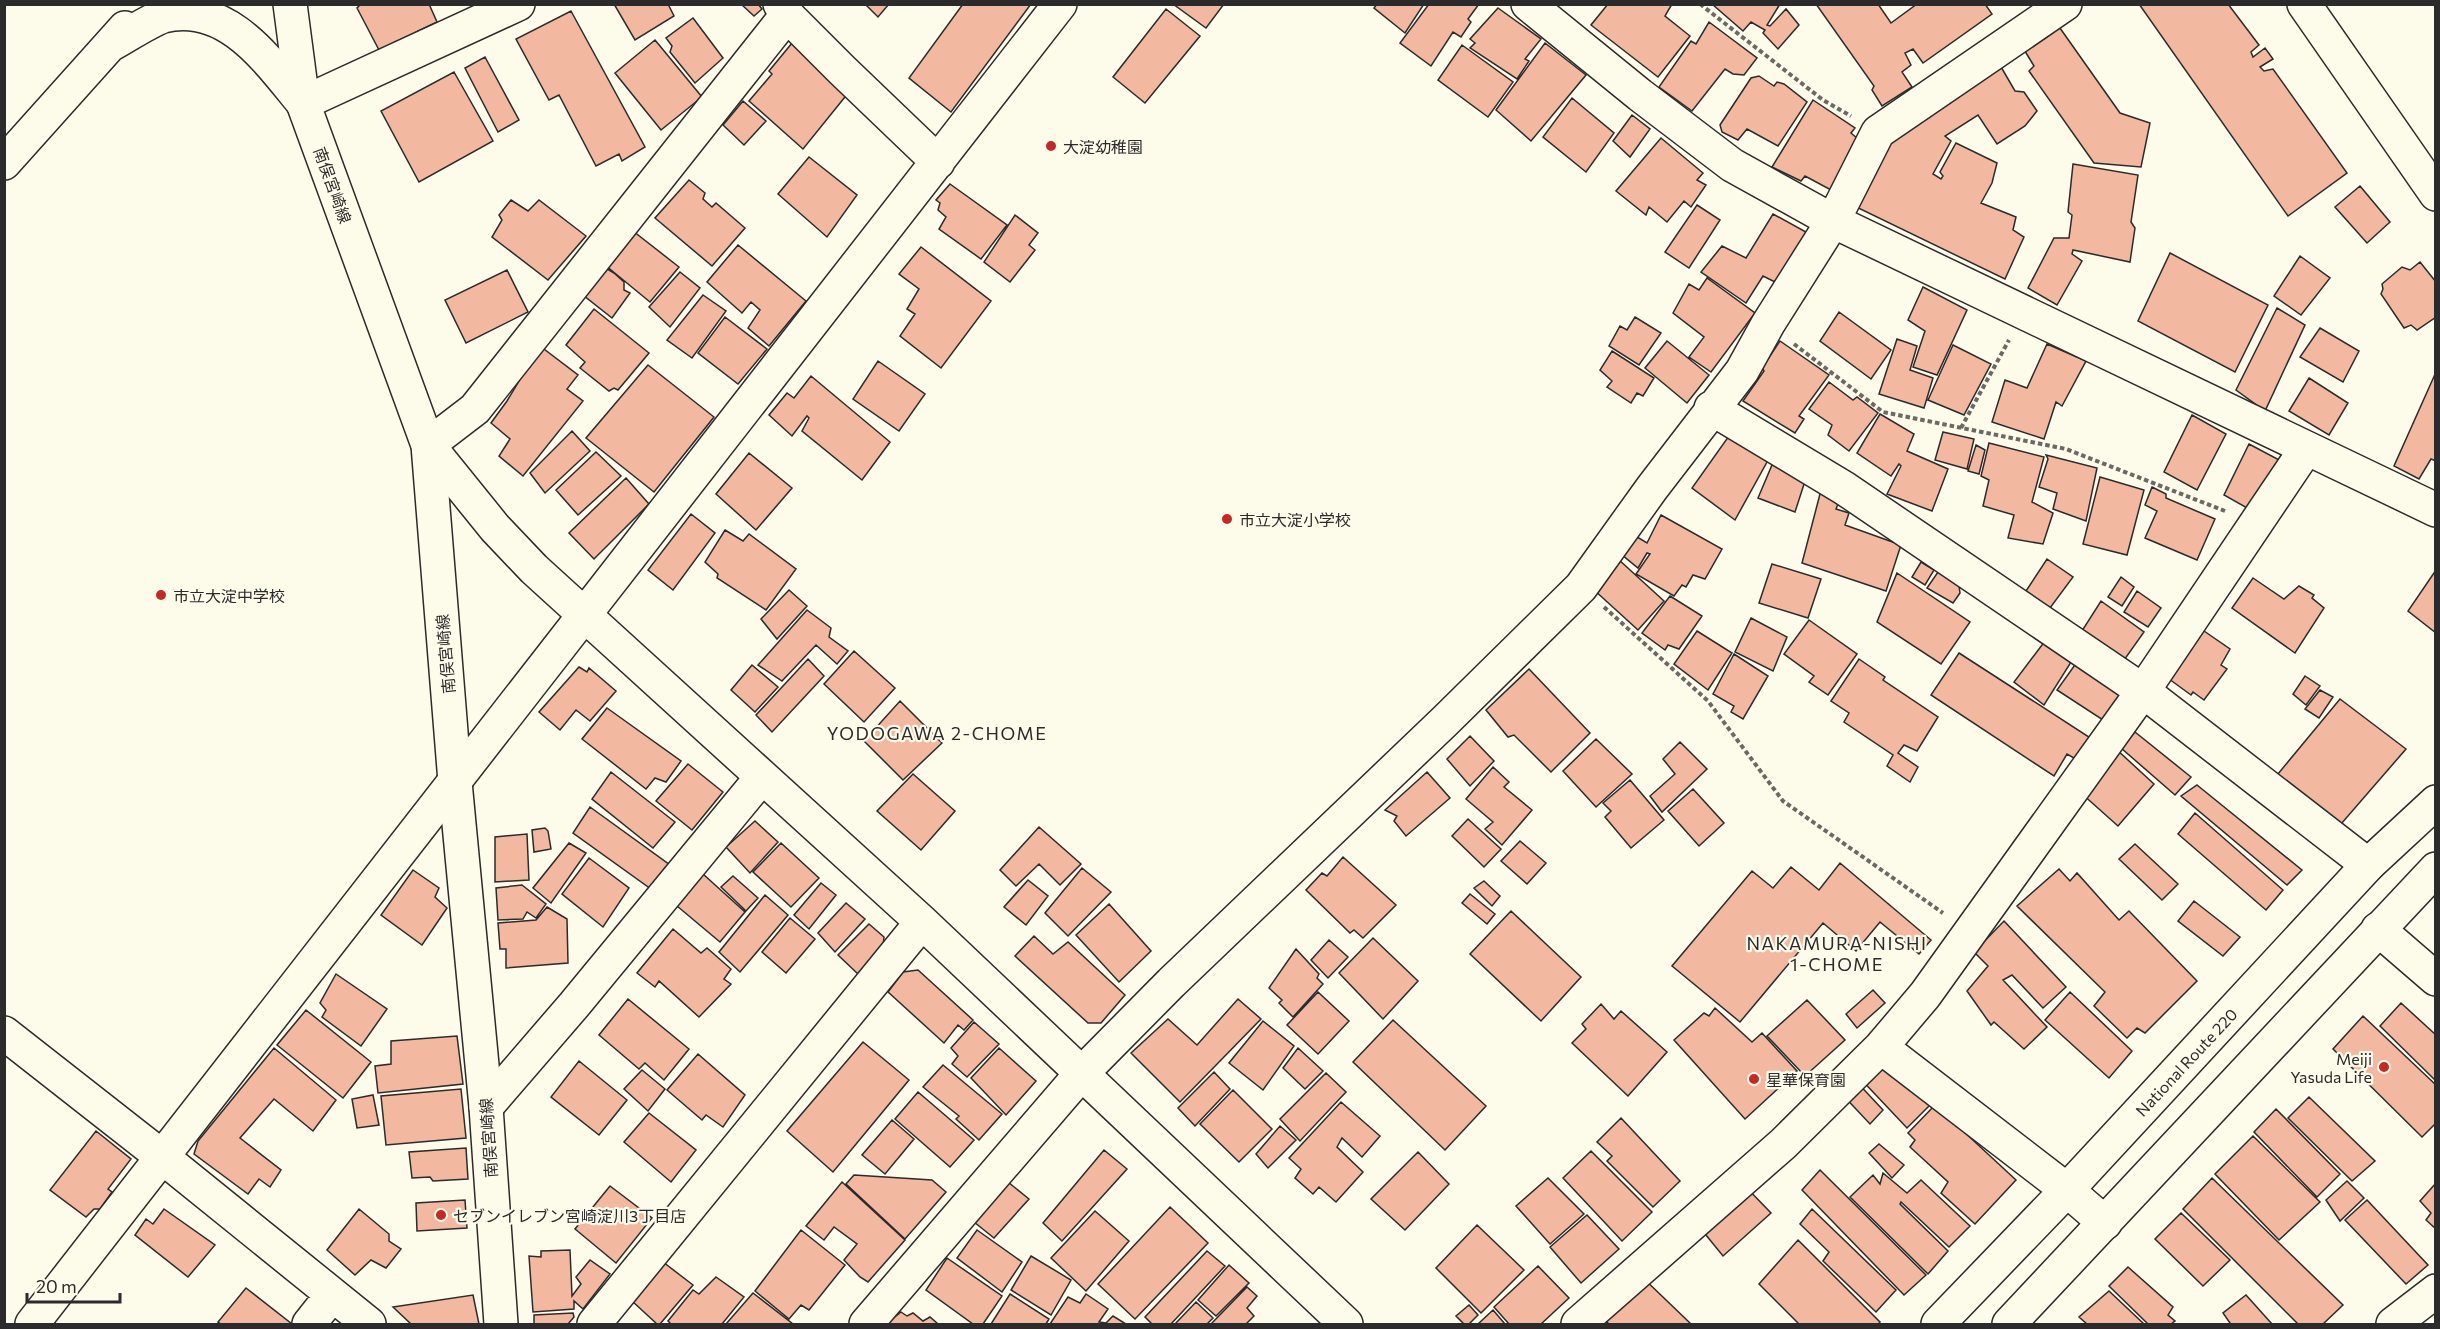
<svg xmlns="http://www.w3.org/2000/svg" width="2440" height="1329" font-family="Commissioner,'Noto Sans JP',sans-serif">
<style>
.building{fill:#f2b8a0;stroke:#2b2b2b;stroke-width:1.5}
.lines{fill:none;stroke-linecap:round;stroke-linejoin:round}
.minor-casing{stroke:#2b2b2b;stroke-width:36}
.major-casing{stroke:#2b2b2b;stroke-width:36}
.highway-casing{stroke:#2b2b2b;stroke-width:36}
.path{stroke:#6a6964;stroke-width:4;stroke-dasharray:4.5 3;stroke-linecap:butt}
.minor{stroke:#fdfbea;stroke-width:33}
.major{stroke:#fdfbea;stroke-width:33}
.highway{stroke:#fdfbea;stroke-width:33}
.poi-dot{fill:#c62828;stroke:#fdfbea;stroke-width:2}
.labels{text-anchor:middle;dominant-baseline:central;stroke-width:4.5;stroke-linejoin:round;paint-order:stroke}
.poi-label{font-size:16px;fill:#2b2b2b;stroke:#fdfbea;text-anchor:start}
.street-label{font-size:16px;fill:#2b2b2b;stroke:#fdfbea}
.neighbourhood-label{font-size:18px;letter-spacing:1.5px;fill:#2b2b2b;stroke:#fdfbea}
</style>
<rect width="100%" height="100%" fill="#fdfbea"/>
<path class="building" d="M361,4H429L437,22L379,50L357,8Z
M614,4H668L674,16L635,40Z
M741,4H758L762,9L754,16Z
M865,4H889L878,17Z
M963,4H1031L951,112L909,78Z
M1173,4H1224L1206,28Z
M1377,4H1424L1405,33L1374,8Z
M1429,4H1479L1468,19L1471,22L1461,37L1453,32L1431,66L1400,43Z
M1608,4H1672L1665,16L1690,36L1658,77L1591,25Z
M1712,4H1780L1767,25L1770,26L1786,9L1799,25L1778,49L1763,33L1765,30L1751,22L1743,31Z
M1816,4H1878L1891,23L1917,4H1985L1992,14L1923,63L1913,49L1905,53L1911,65L1902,72L1912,87L1882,106L1872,90L1874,86Z
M2139,4H2228L2259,45L2251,52L2253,57L2265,48L2273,59L2260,67L2264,71L2273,69L2347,173L2288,216Z
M1498,8L1541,39L1525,59L1529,61L1517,79L1470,48L1475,43L1470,39Z
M1166,9L1200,36L1145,103L1113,77Z
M571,11L645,147L622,161L619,154L596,166L559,95L549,100L516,39Z
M693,18L723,58L695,83L670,52L672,46L666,38Z
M2055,21L2120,113L2150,123L2141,167L2094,163L2029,71L2034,66L2020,43Z
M1709,22L1757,58L1744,75L1733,74L1725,69L1692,111L1659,87L1691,41L1696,44Z
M802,31L853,87L803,149L749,101L772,74L769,71Z
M655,40L702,97L661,130L615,73Z
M1545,43L1586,75L1531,141L1496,110Z
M1462,45L1513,82L1488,117L1438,80Z
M485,57L519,120L498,132L465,68Z
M1997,60L2015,91L2024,92L2037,111L2025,126L1997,144L1978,115L1945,136L1951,141L1933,174L1941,179L1943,176L1940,172L1956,143L1997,163L1992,183L1981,203L2016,217L2013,230L2024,237L2005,279L1848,203L1904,121Z
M454,72L493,141L419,182L381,111Z
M1759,76L1774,86L1777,82L1784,84L1807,102L1778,146L1747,129L1738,140L1722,132L1720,125L1751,78Z
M1572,98L1614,133L1586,172L1543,137Z
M1813,100L1855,128L1851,133L1858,139L1831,190L1805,176L1801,181L1772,167Z
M743,101L766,121L744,145L723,125Z
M1632,115L1650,129L1630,157L1613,141Z
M1661,138L1703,173L1697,180L1706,185L1691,207L1684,201L1667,222L1649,207L1646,215L1616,191Z
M809,157L857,195L827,237L778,194Z
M2073,164L2138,175L2131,222L2135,228L2130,262L2073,250L2072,254L2082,261L2057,305L2028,288L2054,238H2069L2072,215L2068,212Z
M689,180L705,193L703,199L712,207L716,203L745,228L712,266L655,218Z
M950,184L1007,225L981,259L939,229L946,217L938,210L940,203L936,200Z
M2360,186L2390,222L2367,243L2335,207Z
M511,200L528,211L539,200L586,236L548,280L492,237L502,220L499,215Z
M1697,205L1720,220L1689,268L1665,252Z
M1773,214L1806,232L1777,283L1763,276L1746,303L1701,272L1722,246L1746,258Z
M1015,215L1038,233L1029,245L1035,250L1010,282L984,262Z
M633,231L679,267L650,302L605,265Z
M738,245L806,301L769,346L748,328L760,310L751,302L742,313L707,282Z
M921,247L991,301L941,368L900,336L915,314L907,309L919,289L899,274Z
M2170,253L2268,305L2235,372L2138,321Z
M2300,256L2330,278L2301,315L2274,296Z
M2420,262L2436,282V317L2417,330L2411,325L2404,328L2381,294L2383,289L2382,284L2402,267L2410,270Z
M604,267L614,273L624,282V290L630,293L612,318L583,295Z
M507,270L528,312L466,343L445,300Z
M680,272L700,288L670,327L649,307Z
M1707,278L1755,313L1711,372L1689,357L1704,337L1673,313L1689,284L1699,290Z
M1923,287L1967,310L1937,375L1913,367L1925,331L1908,320Z
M703,295L726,311L692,358L667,340Z
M2277,308L2305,325L2265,411L2236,390Z
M594,309L649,353L618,390L614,388L609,391L580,368L585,362L566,345Z
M1839,312L1891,350L1871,379L1820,341Z
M725,317L767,349L738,384L698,353Z
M1635,317L1661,333L1639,365L1609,346L1620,326L1627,330Z
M2320,328L2359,351L2343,382L2300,357Z
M1897,339L1917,346L1910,370L1933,378L1924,408L1879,394Z
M1667,341L1709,375L1687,403L1645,368Z
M1780,341L1829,375L1799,416L1804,419L1795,433L1743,401L1764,371L1762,368Z
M2047,344L2086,361L2062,406L2056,402L2044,439L1992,422L2005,380L2027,388Z
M1953,345L1991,364L1964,415L1928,400Z
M540,346L578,375L567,389L583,401L523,476L499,456L510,439L491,423L507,401Z
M1612,351L1654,378L1643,396L1637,393L1631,403L1607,387L1612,381L1600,370Z
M878,361L925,394L899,431L853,399Z
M648,365L714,417L654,492L586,438Z
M2436,372V461L2431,459L2419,479L2394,466Z
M811,376L890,442L862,480L802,431L809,418L807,416L792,436L769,415L787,393L794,398Z
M2309,378L2348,403L2329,435L2289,411Z
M1829,382L1853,400L1857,397L1878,413L1849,451L1828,435L1832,425L1809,409Z
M1880,414L1914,434L1907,451L1948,469L1932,511L1887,494L1901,466L1899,464L1891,476L1857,453Z
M2192,415L2226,434L2197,490L2164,472Z
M1736,426L1772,453L1735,520L1692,488Z
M572,431L590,451L545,493L530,473Z
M1943,432L1974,439L1967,469L1935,460Z
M1989,443L2044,457L2032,502L2053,513L2043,544L2008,538L2014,515L1983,506L1989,480L1981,476Z
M2249,444L2283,462L2256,513L2224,495Z
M1976,445L1985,450L1979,474L1968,471Z
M596,452L621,476L578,515L556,490Z
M749,453L792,488L756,530L716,494Z
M2046,455L2097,468L2086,521L2053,509L2057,493L2039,487L2048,459Z
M1772,465L1807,475L1795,512L1758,498Z
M2100,477L2144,490L2127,555L2083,544Z
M626,478L649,504L594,559L569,533Z
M2152,487L2166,494V498L2215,519L2197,560L2145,538L2157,511L2145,505Z
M1830,492L1840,499L1836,509L1849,513L1845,525L1901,545L1886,591L1802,563L1820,494Z
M691,514L715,533L673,590L648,570Z
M1661,515L1722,549L1705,579L1693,575L1686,587L1682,585L1674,596L1636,574L1650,554L1647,553L1638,568L1621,554L1634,535L1647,543Z
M725,530L743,541L749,534L796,569L766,610L717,578L718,574L705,562Z
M1618,559L1664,601L1638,630L1593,589Z
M2047,559L2073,577L2050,608L2026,591Z
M1921,562L1934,570L1925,585L1912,577Z
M1772,564L1821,579L1808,618L1759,603Z
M2436,570V633L2408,611Z
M1938,572L1959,586L1960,593L1953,603L1927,588Z
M1897,573L1970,622L1941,664L1877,622Z
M2121,577L2134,587L2122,606L2108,597Z
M2253,578L2284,599L2299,586L2314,595L2312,598L2324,608L2295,653L2232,608Z
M789,590L807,606L777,639L761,619Z
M2137,591L2161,608L2148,627L2124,612Z
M1670,596L1702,616L1679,649L1668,645L1665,650L1642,633Z
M2101,601L2144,632L2122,663L2080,634Z
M807,610L831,628L829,637L848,651L837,664L816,645L782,681L758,665Z
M1751,618L1787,637L1773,671L1735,652Z
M1809,620L1857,654L1828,695L1809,682L1814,676L1784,654Z
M1697,631L1732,653L1708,690L1674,664Z
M2204,631L2230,649L2221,665L2227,669L2204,700L2193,692L2191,695L2165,676Z
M2045,641L2073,659L2044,705L2014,682Z
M854,651L895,688L864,722L824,684Z
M1959,653L2092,739L2079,761L2067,754L2054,776L1931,695Z
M1734,654L1768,676L1743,719L1731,712L1734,706L1713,694Z
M808,659L824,676L772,732L756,715Z
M1859,659L1885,677L1883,680L1938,717L1917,751L1904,745L1898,753L1918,767L1910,782L1887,766L1893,755L1844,722L1849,713L1831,701Z
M2077,662L2122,693L2103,720L2057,690Z
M752,665L778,687L755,712L731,690Z
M579,667L587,672L589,668L616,691L590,721L576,710L560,730L539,712Z
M1529,669L1590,733L1551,772L1514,735L1508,737L1486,710Z
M2305,676L2320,686L2306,705L2293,694Z
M2320,690L2333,697L2319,718L2305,709Z
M2340,699L2406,749L2335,831L2273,780Z
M900,701L942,743L903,780L864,741Z
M607,708L681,761L666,782L655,778L646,789L582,739Z
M2135,732L2191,777L2175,795L2121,748Z
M1470,736L1494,761L1470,786L1447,759Z
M1596,739L1632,774L1596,807L1563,771Z
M1680,742L1707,769L1662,812L1650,796L1675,774L1663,759Z
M2116,749L2154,784L2118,826L2081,793Z
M688,764L723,792L692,830L656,801Z
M1493,767L1509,782L1504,787L1532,810L1502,845L1485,829L1493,822L1466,799Z
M611,772L675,822L653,848L592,799Z
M1427,772L1450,798L1406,836L1394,821L1397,816L1385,810Z
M913,774L955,811L921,850L877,811Z
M1630,780L1664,820L1631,848L1605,817L1611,811L1603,803Z
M2197,785L2302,870L2287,885L2181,796Z
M1693,789L1724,823L1699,846L1668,811Z
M590,807L670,865L651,889L573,833Z
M2195,813L2283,890L2266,910L2178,834Z
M1468,819L1501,849L1484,867L1452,836Z
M755,821L778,842L750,873L726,847Z
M1039,827L1081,864L1060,885L1039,864L1016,886L1000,870Z
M545,828L548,831L551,849L534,852L532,830Z
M527,834L529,880L495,882V837Z
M1520,841L1546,863L1527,884L1501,861Z
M569,843L586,853L551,903L533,888Z
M781,843L819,878L791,907L753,872Z
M2135,844L2178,884L2162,900L2119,859Z
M1343,857L1396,905L1363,938L1354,930L1350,933L1306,890L1322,873L1327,876Z
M589,858L629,888L603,927L562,894Z
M1840,863L1931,940L1919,954L1880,922L1856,951L1823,923L1740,1022L1672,966L1752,871L1773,888L1791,867L1819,890Z
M1082,868L1111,892L1068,936L1045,913Z
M2059,869L2070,881L2077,873L2119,920L2129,911L2197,981L2145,1033L2137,1028L2127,1038L2094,1006L2105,992L2017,906Z
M413,870L439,888L435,897L447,908L422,945L381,915Z
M703,874L745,912L720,942L677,906Z
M733,876L758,898L746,911L721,887Z
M1028,880L1048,896L1026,925L1004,907Z
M1484,881L1500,896L1492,906L1474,888Z
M821,883L836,895L809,929L794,915Z
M522,885L546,904L536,918L527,912L523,919L498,920L496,888Z
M1470,894L1495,914L1487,924L1462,903Z
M765,895L788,915L740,972L719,952Z
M2194,901L2240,937L2223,956L2178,921Z
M846,903L865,919L835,952L818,933Z
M1109,904L1151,951L1119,982L1076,935Z
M547,907L567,919L568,963L506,968V949H500L498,923L536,920Z
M1511,911L1581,977L1541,1021L1470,954Z
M790,918L815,939L786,973L762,952Z
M2004,921L2066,987L2043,1008L2012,975L2003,980L2047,1027L2024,1049L1994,1022L1991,1025L1967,991L1988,966L1974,952Z
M869,924L884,937L883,947L859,975L838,955Z
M673,929L701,953L707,948L731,969L724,979L731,984L699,1017L659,981L655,987L637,973Z
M1034,936L1053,954L1068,942L1125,995L1101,1023H1088L1015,956Z
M1373,938L1418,981L1383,1019L1339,973Z
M1329,940L1348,957L1328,978L1311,960Z
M1296,949L1319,974L1317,978L1323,984L1293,1017L1279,1003L1282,1000L1269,988Z
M918,970L973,1020L964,1030L958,1025L944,1043L888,992L903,972Z
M336,974L387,1009L361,1046L322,1017L326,1010L320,1003Z
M1873,990L1885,1003L1857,1028L1846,1014Z
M1318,992L1349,1021L1318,1054L1287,1025Z
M2070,992L2132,1051L2109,1078L2045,1020Z
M628,999L689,1049L664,1080L645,1063L639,1069L599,1035Z
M1238,999L1261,1019L1180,1102L1131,1053L1168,1019L1197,1045Z
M1807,1000L1845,1040L1805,1076L1767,1036Z
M2401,1003L2436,1035V1081L2380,1026Z
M1601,1004L1614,1019L1621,1011L1667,1052L1628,1096L1572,1043L1586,1029L1582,1024Z
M1715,1008L1752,1042L1762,1033L1797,1071L1745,1119L1674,1040L1704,1013L1709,1016Z
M306,1010L371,1062L343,1098L277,1045Z
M2363,1016L2436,1085V1123L2422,1137L2333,1049Z
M1393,1020L1486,1106L1445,1150L1353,1062Z
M1263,1021L1294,1046L1263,1090L1229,1063Z
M974,1022L999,1044L967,1077L952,1064L958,1056L951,1048Z
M457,1036L463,1084L378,1093L375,1066L391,1064V1041Z
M863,1042L909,1080L833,1172L787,1131Z
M274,1048L336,1100L313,1131L274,1099L240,1138L281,1170L270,1187L259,1179L248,1194L194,1154L198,1141Z
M999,1048L1036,1081L1006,1115L971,1078Z
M1298,1048L1323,1071L1305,1089L1283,1068Z
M1882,1051L1932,1103L1907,1128L1857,1075Z
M698,1054L745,1095L723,1127L706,1115L702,1120L667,1090Z
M579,1061L627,1100L599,1135L551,1097Z
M943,1065L1002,1114L979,1140L956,1119L959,1116L923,1087Z
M642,1070L665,1089L648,1111L624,1089Z
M1214,1072L1230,1089L1195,1126L1178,1108Z
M1326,1073L1346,1092L1300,1141L1280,1119Z
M1854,1079L1883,1110L1870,1124L1840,1092Z
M461,1089L466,1138L386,1145L381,1096Z
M1233,1090L1272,1129L1239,1162L1200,1124Z
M918,1092L974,1140L950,1167L895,1119Z
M373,1095L379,1125L357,1128L352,1099Z
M2309,1097L2375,1161L2352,1181L2288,1118Z
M1341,1102L1380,1136L1362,1157L1342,1138L1337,1147L1363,1172L1336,1202L1319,1187L1313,1194L1295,1178L1301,1169L1289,1158Z
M1935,1105L2016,1180L1975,1224L1941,1193L1948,1182L1910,1147L1915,1140L1908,1133Z
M2276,1109L2340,1174L2317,1197L2254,1132Z
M649,1113L696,1150L671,1182L624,1142Z
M1621,1118L1680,1181L1653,1207L1607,1161L1612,1156L1597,1142Z
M892,1120L914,1139L885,1174L862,1155Z
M1280,1126L1296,1140L1268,1168L1256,1154Z
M96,1131L131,1159L108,1189L112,1192L100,1209H94L86,1217L50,1190Z
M2253,1136L2320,1202L2279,1240L2215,1174Z
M1879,1144L1904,1165L1892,1178L1869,1153Z
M466,1148L468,1179L433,1181L430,1177L412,1178L409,1152Z
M1104,1150L1127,1169L1062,1241L1043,1223Z
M1591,1151L1652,1212L1622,1241L1563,1178Z
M1418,1152L1449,1184L1405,1230L1371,1199Z
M1820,1170L1926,1275L1904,1295L1802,1190Z
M1883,1173L1907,1193L1921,1180L1970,1226L1949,1247L1901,1202L1900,1204L1948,1251L1928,1274L1850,1197L1873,1175L1880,1184Z
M854,1175L932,1180L946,1192L905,1239L846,1184Z
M1548,1178L1584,1214L1550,1244L1516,1206Z
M2212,1178L2343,1305L2323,1324H2298L2183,1209Z
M2347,1181L2364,1198L2340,1221L2326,1200Z
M842,1182L905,1240L868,1282L860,1277L844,1260L857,1244L834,1227L824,1240L806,1226Z
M1008,1182L1029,1199L994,1238L974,1222Z
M1742,1183L1771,1213L1723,1256L1697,1224Z
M2436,1183V1229L2426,1220L2431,1213L2420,1201Z
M610,1186L652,1218L616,1263L575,1229Z
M465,1200L467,1228L417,1231L416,1203Z
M2367,1200L2428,1265L2406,1284L2345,1220Z
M1170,1207L1208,1243L1135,1319L1098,1284Z
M164,1209L215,1245L188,1277L135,1235L146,1219L153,1224Z
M359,1209L389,1234V1241L401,1249L386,1268L371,1260L355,1275L327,1250Z
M1812,1209L1896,1290L1876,1312L1823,1261L1829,1252L1800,1224Z
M1095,1211L1129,1241L1086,1291L1051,1258Z
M2181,1213L2230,1260L2203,1286L2155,1239Z
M1587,1215L1619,1249L1581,1283L1550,1247Z
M1477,1225L1524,1270L1481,1313L1436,1268Z
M801,1230L845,1265L809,1310L801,1305L789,1319L755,1291Z
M977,1230L1022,1262L1002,1292L957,1258Z
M1798,1240L1880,1322L1878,1324H1799L1759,1284Z
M570,1250L572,1296L581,1284L576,1277L590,1260L610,1274L583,1309L574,1301V1309L533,1312L529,1256L541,1257V1251Z
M1207,1251L1225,1266L1171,1324H1152L1145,1317Z
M1031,1256L1071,1280L1051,1315L1011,1290Z
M947,1258L1002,1296L983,1324H973L926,1290Z
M663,1262L693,1285L660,1324H657L632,1301Z
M1229,1265L1249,1283L1216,1316L1198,1300Z
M1538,1266L1569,1298L1541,1324H1509L1494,1307Z
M2128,1267L2173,1307L2168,1315L2175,1321L2171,1324H2148L2109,1286Z
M1639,1274L1691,1324H1609L1598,1313Z
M716,1277L744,1297L722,1324H671L668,1321L693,1290L699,1294Z
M1247,1287L1257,1296L1247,1308L1254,1316L1246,1324H1211Z
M246,1288L292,1324H221L218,1322Z
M2109,1291L2144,1324H2087L2079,1317Z
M753,1293L793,1324H726Z
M1010,1294L1049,1319L1046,1324H991Z
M1086,1294L1108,1309L1099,1322L1106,1323L1113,1316L1126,1324H1050L1068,1297L1080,1303Z
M473,1295L479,1324H411L393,1307Z
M2246,1295L2272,1324H2228L2230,1323L2223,1313Z
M1196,1302L1213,1318L1207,1324H1175Z
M1469,1305L1478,1315L1469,1324H1464L1456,1316Z
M1493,1310L1505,1324H1478Z
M901,1312L907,1316L913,1313L923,1321L930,1317L938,1324H886Z
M573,1313L574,1317L568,1324H534V1315Z"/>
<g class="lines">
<g class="minor-casing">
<path id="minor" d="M780,4L787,15L842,70L938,162
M1528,4L1640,95L1732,165L1833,221L2436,510
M2304,4L2436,194
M787,15L475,409L428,445L495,528L534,569L922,922L1346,1324
M110,45C127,36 145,23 163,16C227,0 268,61 303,103L518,4
M4,163L125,28
M1711,408L1844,488L2143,691L2368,865
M2378,929L2436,979
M4,1033L161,1156L369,1324
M1881,1047L2067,1190L2105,1223
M486,1107L574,1005L762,777
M32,1324L1060,4
M309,1324L332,1295
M594,1324L922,922
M866,1324L1081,1074L1171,983L1445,721L1581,587L1652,488L1742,371L1768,324L1833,221L1878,132L2065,4
M1578,1324L1783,1144L1881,1047L1925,995L2143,691L2306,449
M2393,1324L2436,1291"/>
</g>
<g class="major-casing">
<path id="major" d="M290,4L303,103L428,445L455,782L486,1107L501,1324"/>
</g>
<g class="highway-casing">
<path id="highway" d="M1938,1324L2067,1190L2368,865L2436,802
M2009,1324L2436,869"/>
</g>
<path class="path" d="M1700,4L1823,100L1851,116
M1794,344L1883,412L2066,449L2225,511
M1961,428L2009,340
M1604,607L1708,701L1783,801L1943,913"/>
<use href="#minor" class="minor"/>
<use href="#major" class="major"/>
<use href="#highway" class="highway"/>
</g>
<g class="poi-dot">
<circle cx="1051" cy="146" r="6"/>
<circle cx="1227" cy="519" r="6"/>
<circle cx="161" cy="595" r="6"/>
<circle cx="2384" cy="1067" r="6"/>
<circle cx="1754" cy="1079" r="6"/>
<circle cx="441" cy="1215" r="6"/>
</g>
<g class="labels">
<g class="poi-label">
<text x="1063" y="146">大淀幼稚園</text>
<text x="1239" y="519">市立大淀小学校</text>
<text x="173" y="595">市立大淀中学校</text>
<text x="2372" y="1058" text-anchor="end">Meiji<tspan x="2372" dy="18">Yasuda Life</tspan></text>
<text x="1766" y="1079">星華保育園</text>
<text x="453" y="1215">セブンイレブン宮崎淀川3丁目店</text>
</g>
<g class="street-label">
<text transform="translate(333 185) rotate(70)">南俣宮崎線</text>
<text transform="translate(445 654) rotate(-95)">南俣宮崎線</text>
<text transform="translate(2186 1062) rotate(-47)">National Route 220</text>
<text transform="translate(488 1138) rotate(-94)">南俣宮崎線</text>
</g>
<g class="neighbourhood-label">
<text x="937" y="733">YODOGAWA 2-CHOME</text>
<text x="1837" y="943">NAKAMURA-NISHI<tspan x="1837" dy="21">1-CHOME</tspan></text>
</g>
</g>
<rect width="2440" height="1329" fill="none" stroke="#2b2b2b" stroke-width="12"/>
<path d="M27 1293v9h93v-9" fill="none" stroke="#2b2b2b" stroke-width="3"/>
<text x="36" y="1293" font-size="18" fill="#2b2b2b" stroke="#fdfbea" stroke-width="4.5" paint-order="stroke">20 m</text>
</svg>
